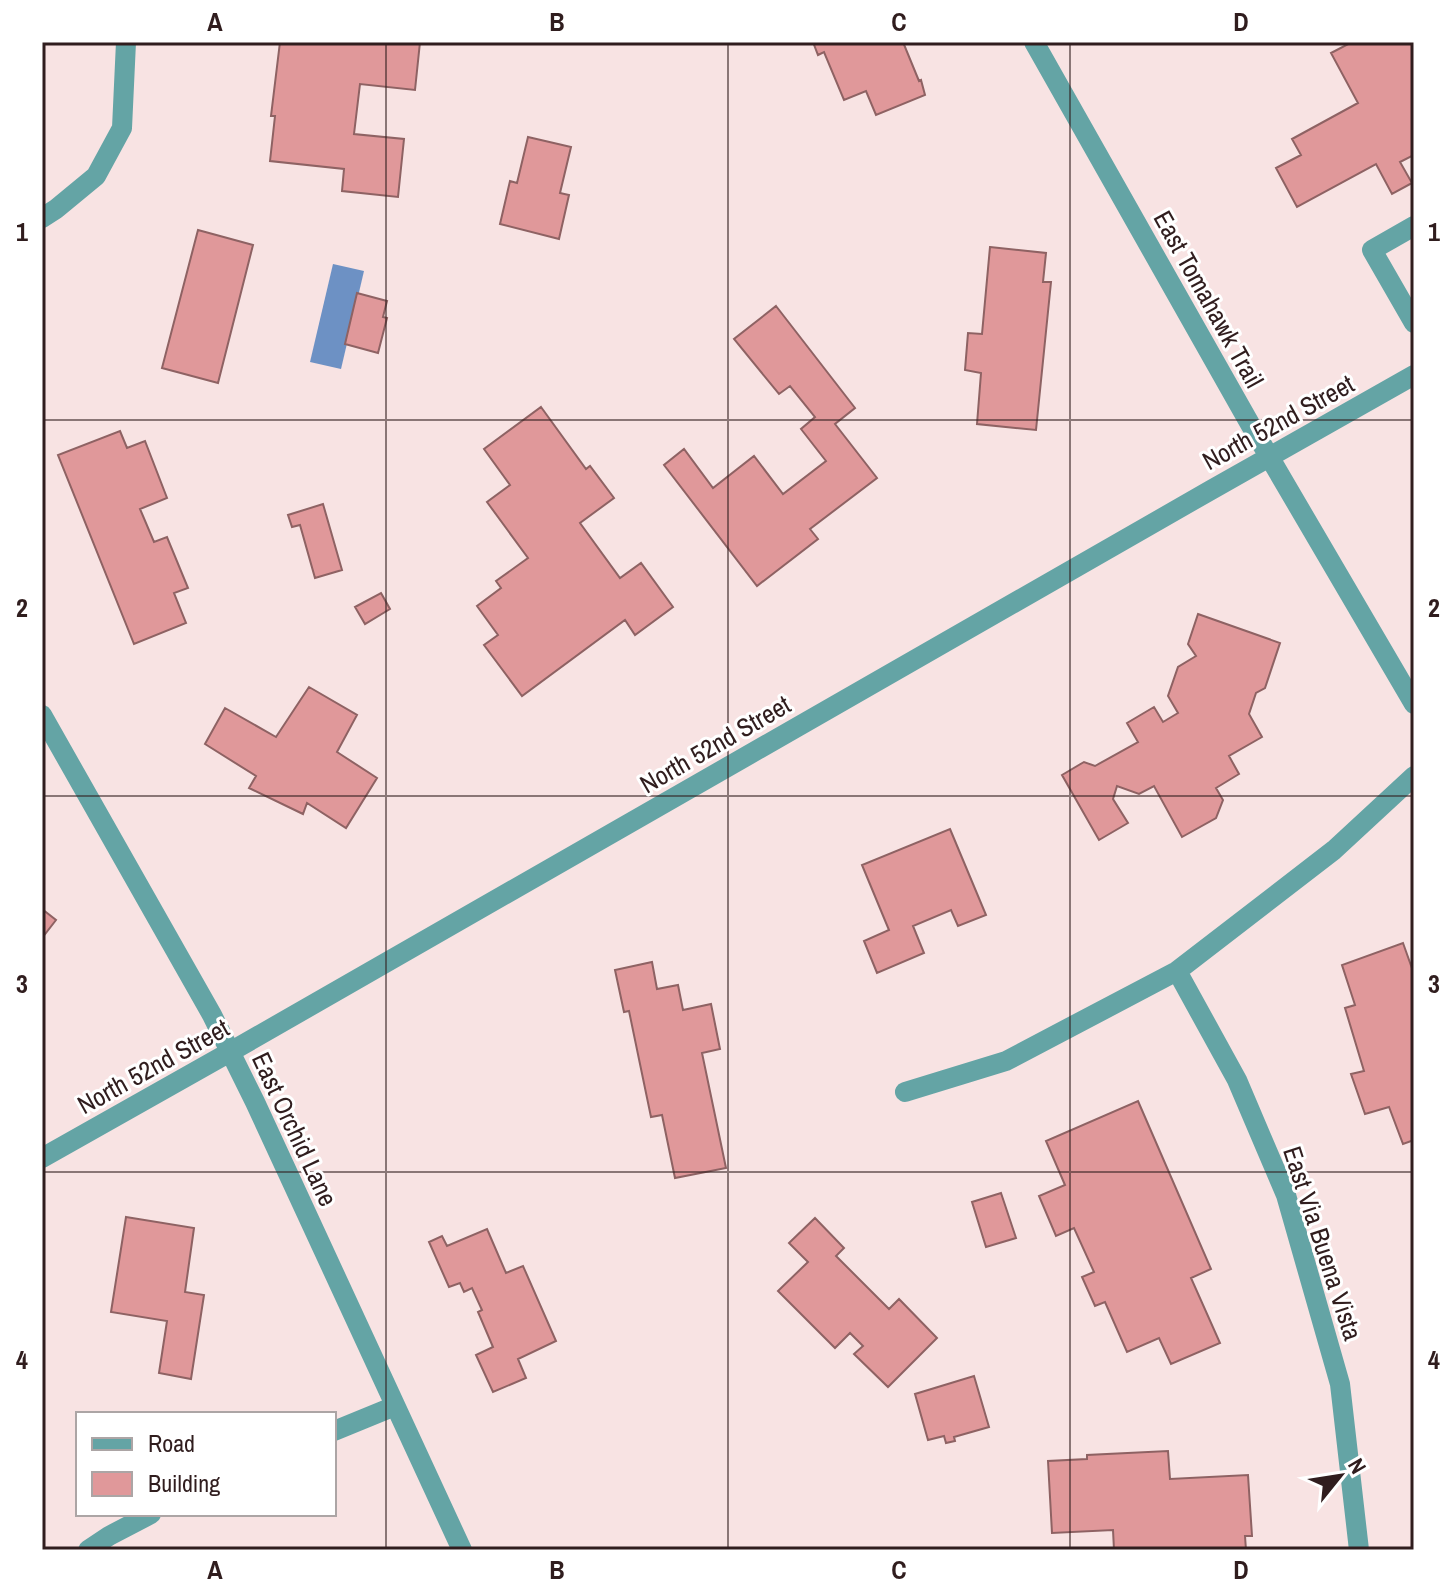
<svg xmlns="http://www.w3.org/2000/svg" width="1456" height="1592" font-family="'Archivo Narrow',sans-serif">
<style>
.water{fill:#6d91c4}
.building{fill:#e0989a;stroke:#8e6263;stroke-width:2}
.lines{fill:none;stroke-linecap:round;stroke-linejoin:round}
.minor{stroke:#64a4a5;stroke-width:20}
.grid{fill:none;stroke:#301d1e;stroke-width:2;stroke-opacity:0.55}
.labels{text-anchor:middle;dominant-baseline:central;stroke-width:6;stroke-linejoin:round;paint-order:stroke}
.street-label{font-size:26px;fill:#301d1e;stroke:#fff}
.neatline{fill:none;stroke:#301d1e;stroke-width:3}
.grid-label{font-size:26px;text-anchor:middle;font-weight:bold;fill:#301d1e}
</style>
<rect width="100%" height="100%" fill="#f8e3e3"/>
<path class="water" d="M333,264L364,271L341,369L310,362Z"/>
<path class="building" d="M280,42H420L415,90L360,84L354,134L404,139L398,197L342,191L344,169L270,161L275,116H271Z
M813,42H903L919,81L921,80L925,95L876,115L866,91L844,100L824,52L818,55Z
M1352,42H1414V155L1400,162L1412,183L1392,194L1376,164L1297,207L1276,168L1301,155L1292,139L1358,103L1331,53Z
M528,137L571,147L560,193L569,195L559,239L500,224L510,181L517,183Z
M198,230L253,245L218,383L162,368Z
M990,247L1046,253L1043,282H1051L1036,430L977,424L981,373L965,370L968,333L982,334Z
M357,293L387,301L383,317L387,318L378,353L345,344Z
M776,306L855,408L835,424L877,478L810,529L818,539L757,586L664,465L684,449L713,488L754,456L783,494L826,461L801,429L815,417L790,386L779,394L734,339Z
M541,407L586,469L590,466L614,498L580,523L620,578L641,563L673,607L635,635L625,620L522,696L484,645L498,635L477,606L501,588L496,581L528,558L487,502L510,485L484,449Z
M120,431L127,448L145,441L167,498L140,509L154,542L167,537L188,588L174,593L186,623L134,644L58,455Z
M323,504L342,570L315,578L300,525L292,527L288,515Z
M381,593L390,609L365,624L355,607Z
M1198,614L1280,643L1265,688L1256,693L1249,714L1262,737L1229,756L1239,774L1216,788L1223,800L1216,818L1182,837L1154,786L1139,794L1117,786L1113,799L1128,823L1099,840L1062,775L1084,762L1095,766L1138,742L1127,723L1154,707L1163,722L1178,713L1168,696L1178,667L1196,656L1188,644Z
M309,687L357,715L337,752L377,778L346,828L307,803L303,814L249,788L256,776L205,744L225,708L276,737Z
M950,829L986,915L958,926L951,910L913,926L924,953L877,973L864,941L889,930L862,865Z
M42,909L56,920L42,938Z
M1403,943L1414,974V1140L1403,1144L1389,1107L1365,1114L1351,1074L1364,1071L1345,1008L1355,1005L1342,965Z
M652,962L657,989L678,985L683,1010L711,1004L720,1049L702,1053L726,1168L675,1178L662,1115L651,1117L629,1011L624,1012L615,970Z
M1138,1101L1211,1269L1191,1278L1220,1343L1171,1364L1159,1338L1127,1352L1105,1302L1095,1306L1082,1277L1094,1272L1074,1228L1056,1236L1039,1196L1065,1185L1046,1141Z
M1001,1193L1016,1238L986,1247L972,1202Z
M126,1217L194,1228L185,1292L204,1295L191,1379L159,1373L167,1321L111,1312Z
M815,1218L844,1248L836,1256L889,1309L899,1299L937,1338L888,1387L854,1354L863,1346L850,1333L835,1348L778,1291L808,1262L789,1243Z
M487,1229L506,1273L523,1266L556,1341L518,1359L526,1378L493,1392L476,1355L493,1347L478,1312L482,1310L472,1288L464,1292L460,1283L449,1287L429,1242L442,1236L447,1246Z
M974,1376L989,1427L954,1437L955,1441L946,1443L944,1436L928,1440L915,1394Z
M1168,1451L1170,1479L1248,1475L1252,1536H1245L1246,1550H1114L1113,1530L1052,1533L1048,1461L1087,1459V1455Z"/>
<g class="lines">
<path class="minor" d="M1034,42L1250,424L1414,704
M42,218L56,209L96,176L122,128L126,42
M1414,226L1372,250L1414,323
M42,715L212,1015L255,1102L462,1550
M1177,971L1237,1080L1286,1195L1340,1384L1359,1550
M905,1092L1006,1061L1177,971L1334,850L1414,776
M42,1158L230,1052L1211,490L1414,375
M334,1431L395,1406
M88,1550L109,1536L151,1514"/>
</g>
<path class="grid" d="M386,42V1550M728,42V1550M1070,42V1550M42,420H1414M42,796H1414M42,1172H1414"/>
<g class="labels">
<g class="street-label">
<text transform="translate(1209 299) rotate(61)">East Tomahawk Trail</text>
<text transform="translate(1278 422) rotate(-29)">North 52nd Street</text>
<text transform="translate(715 744) rotate(-30)">North 52nd Street</text>
<text transform="translate(153 1066) rotate(-29)">North 52nd Street</text>
<text transform="translate(295 1129) rotate(65)">East Orchid Lane</text>
<text transform="translate(1323 1243) rotate(72)">East Via Buena Vista</text>
</g>
</g>
<rect width="1456" height="1592" fill="none" stroke="#ffffff" stroke-width="88"/>
<rect x="76" y="1412" width="260" height="104" fill="#ffffff" stroke="#aca5a5" stroke-width="2"/>
<rect x="92" y="1438" width="40" height="12" fill="#64a4a5" stroke="#aca5a5" stroke-width="2"/>
<text x="148" y="1452" font-size="24" fill="#301d1e">Road</text>
<rect x="92" y="1472" width="40" height="24" fill="#e0989a" stroke="#aca5a5" stroke-width="2"/>
<text x="148" y="1492" font-size="24" fill="#301d1e">Building</text>
<g transform="translate(1340 1476) rotate(60)" stroke="#ffffff" stroke-width="6" paint-order="stroke">
<path d="M0-6L14 30L0 20L-14 30Z" fill="#301d1e"/>
<text y="-12" font-size="22" font-weight="bold" text-anchor="middle" fill="#301d1e">N</text>
</g>
<rect x="44" y="44" width="1368" height="1504" class="neatline"/>
<g class="grid-label">
<text x="215" y="31">A</text>
<text x="557" y="31">B</text>
<text x="899" y="31">C</text>
<text x="1241" y="31">D</text>
<text x="22" y="241">1</text>
<text x="1434" y="241">1</text>
<text x="22" y="617">2</text>
<text x="1434" y="617">2</text>
<text x="22" y="993">3</text>
<text x="1434" y="993">3</text>
<text x="22" y="1369">4</text>
<text x="1434" y="1369">4</text>
<text x="215" y="1579">A</text>
<text x="557" y="1579">B</text>
<text x="899" y="1579">C</text>
<text x="1241" y="1579">D</text>
</g>
</svg>
